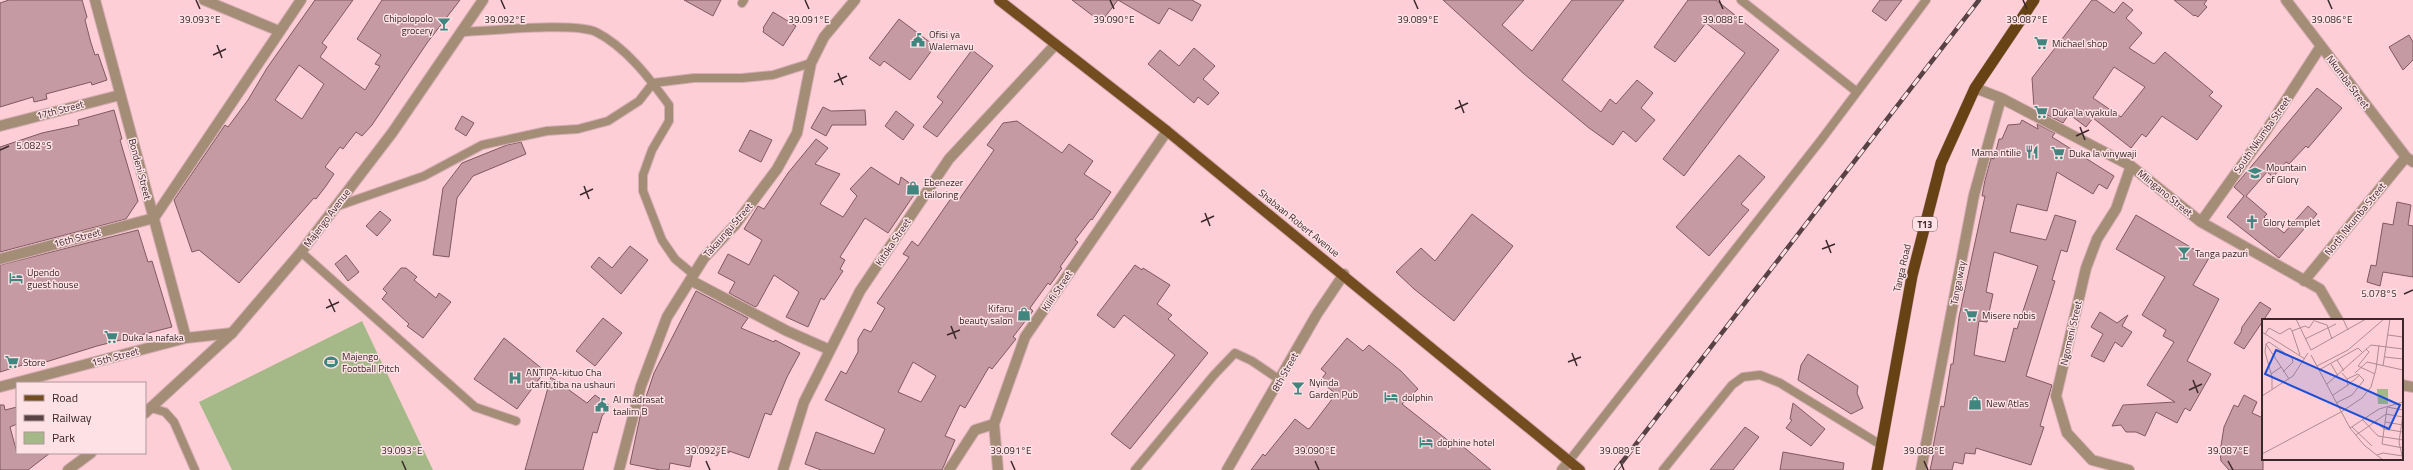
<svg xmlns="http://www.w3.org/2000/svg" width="2413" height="470" font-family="'Titillium Web',sans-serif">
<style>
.green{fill:#a4b987}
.building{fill:#c69aa2;stroke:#805960;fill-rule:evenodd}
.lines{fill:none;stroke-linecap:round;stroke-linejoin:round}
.service-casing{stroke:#d6adb4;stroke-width:10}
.minor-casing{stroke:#d6adb4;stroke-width:12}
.tertiary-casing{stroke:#d6adb4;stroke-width:12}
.primary-casing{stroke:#d6adb4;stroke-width:12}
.trunk-casing{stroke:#d6adb4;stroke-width:12}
.service{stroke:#a48d77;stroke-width:8}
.minor{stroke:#a48d77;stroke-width:10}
.tertiary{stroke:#a48d77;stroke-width:10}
.primary{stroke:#734c1f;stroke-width:10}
.trunk{stroke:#674215;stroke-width:11}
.rail-casing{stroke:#584245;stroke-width:4.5}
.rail{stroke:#fde1e5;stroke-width:3;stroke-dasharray:9;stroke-linecap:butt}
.ticks{fill:none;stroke:#3a282b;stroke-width:1.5}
.labels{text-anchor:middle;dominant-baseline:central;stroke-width:3;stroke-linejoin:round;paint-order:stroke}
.shield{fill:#fde1e5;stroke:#746063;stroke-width:1}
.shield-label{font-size:9px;font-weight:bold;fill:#3a282b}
.poi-label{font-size:10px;fill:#3a282b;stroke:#fde1e5;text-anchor:start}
.street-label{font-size:10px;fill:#3a282b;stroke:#fde1e5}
.inset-road{fill:none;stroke:#af8c92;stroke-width:1}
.view{fill:#1d4ed8;fill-opacity:0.15;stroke:#1d4ed8;stroke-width:2}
.inset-edge{fill:none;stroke:#3a282b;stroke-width:2}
.ticks-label{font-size:10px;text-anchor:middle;fill:#3a282b;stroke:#fde1e5;stroke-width:3;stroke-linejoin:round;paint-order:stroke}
</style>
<rect width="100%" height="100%" fill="#fdced6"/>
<path class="green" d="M362,321L433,470H232L199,402Z"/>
<path class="building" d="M9,0H82L87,17L85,20L91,43L95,55L98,54L107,80L92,85L91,82L46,94L47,99L34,102L33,97L0,107V3Z
M315,0H353L322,43L327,47L320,57L365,90L380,66L375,64L381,55L357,39L382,0H460L427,43L372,125L362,136L356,132L343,149L340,147L325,167L334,174L326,186L316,199L314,198L239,283L199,250L192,252L174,200L225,125L228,127L248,100L267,68ZM299,65L324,84L302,119L275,100Z
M684,0H721L713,16Z
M1072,0H1192L1201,5L1192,21L1169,8L1159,24L1118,0L1101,22Z
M1443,0H1524L1502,25L1532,51L1572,0H1624L1562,80L1601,112L1610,99L1616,104L1637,80L1653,93L1641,108L1655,120L1636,142L1623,131L1613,145L1589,128L1523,73Z
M1688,0H1716L1779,50L1684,176L1663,159L1745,53L1706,23L1675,62L1654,47Z
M1880,0H1902L1886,21L1872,11Z
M2092,0H2096L2114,13L2123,2L2133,10L2126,18L2142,33L2129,48L2154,64L2165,52L2213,92L2209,96L2222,106L2197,140L2162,116L2146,137L2142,134L2131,148L2093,118L2086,127L2069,114L2063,123L2034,108L2032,78ZM2114,67L2145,87L2121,117L2093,98Z
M2174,0H2207L2204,4L2207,7L2198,17L2195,15L2194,16Z
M773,12L796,26L783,46L763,32L764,29L763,28Z
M899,19L935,46L910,80L884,61L880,66L869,58Z
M2409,35L2413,42V60L2403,70L2389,47Z
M1194,48L1215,66L1203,79L1219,93L1208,105L1198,97L1194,103L1148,64L1160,50L1179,66Z
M972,50L993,66L937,137L923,127L943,102L937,97Z
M2317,88L2342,108L2308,148L2306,146L2289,164L2286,162L2273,177L2267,172L2246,196L2267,214L2264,217L2284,233L2308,206L2317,214L2279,258L2227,217L2244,196L2234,187Z
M823,107L831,111L865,110L866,125H832L826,136L811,128Z
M114,110L122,139L120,140L138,201L126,219L0,252V147L42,133L79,125L78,120Z
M896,111L914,125L903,140L885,126Z
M462,116L474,123L466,136L455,129Z
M2022,120L2038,129L2037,124L2055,133L2052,137L2114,176L2107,189L2099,184L2093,194L2057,172L2047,211L2017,204L2010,232L2046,240L2055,215L2076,221L2067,252L2061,250L2052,280L2055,281L2026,376L2052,385L2040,426L2044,427L2031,465L1976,448L1975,454L1965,453L1963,464L1954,462L1952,470H1930L1935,447H1933L1941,406L1944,407L1951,364H1953L1959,317L1985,196H1982L1985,180L1991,158L1994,159L1999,139H2002L2008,125L2020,124ZM1994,252L2038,266L2017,329L2014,328L2005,362L1974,355L1979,321L1987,322L1993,294L1986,292Z
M1017,121L1062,153L1069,144L1093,161L1084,174L1111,192L1092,220L1091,219L1075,240L1078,242L1060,267L1062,268L1050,285L1048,283L1030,308L1033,311L1013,337L1016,339L992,369L989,367L965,408L960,405L945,436L955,440L942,470H821L805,464L816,432L874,454L885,429L825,400L841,371L846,374L858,352V339L864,329L871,332L885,308L877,303L909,257L903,254L912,241L918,246L952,197L958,201L994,150L987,145L1003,123ZM913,362L936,376L921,402L898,392Z
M750,130L772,140L761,162L739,151Z
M816,139L828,148L815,164L840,174L820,204L843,217L857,196L850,189L871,167L899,185L901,177L918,189L888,233L865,218L840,257L845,260L840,269L843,271L824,300L821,298L808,327L786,317L799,292L774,275L757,306L755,307L729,293L735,282L718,273L728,254L749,265L762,240L744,229L758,206L764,209L788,173Z
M521,142L526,154L473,176L457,198L449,257L433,255L443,188L462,163L507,145Z
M1739,155L1765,177L1741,204L1749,210L1709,256L1676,227Z
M2397,202L2411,205L2408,225L2413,226V277L2383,272L2380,286L2367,282L2371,265L2376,266L2383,223L2393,225Z
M380,211L391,220L377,236L366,226Z
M1472,214L1513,246L1454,321L1414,289L1396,272L1421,248L1435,261Z
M2136,215L2209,258L2193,285L2219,299L2187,361L2211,374L2190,411L2185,408L2177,423L2156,412L2145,436L2136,432H2126L2121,425L2112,426L2123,405L2175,402L2147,385L2174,342L2163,336L2166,330L2142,315L2165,277L2116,249Z
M138,230L148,262L152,261L172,327L97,346L33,366L32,362L0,372V265Z
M630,246L648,260L621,294L591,267L599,257L612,268Z
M346,255L359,272L348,281L335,264Z
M1135,265L1142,270L1143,268L1170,285L1157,304L1172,315L1168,319L1208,353L1130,449L1111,434L1175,355L1124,315L1114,328L1097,315Z
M401,268H406L417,277L414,280L436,298L439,293L451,302L423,338L407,326L409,324L382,299L387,293L383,289Z
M696,291L748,318L741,328L774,342L775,340L800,353L787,377L771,415L765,413L749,458L729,451V453L720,450L717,456L694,447L690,467L670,463L669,470H660L630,464L641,412L654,373Z
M2260,302L2271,309L2244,349L2234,343L2241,332L2242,327Z
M2100,312L2117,323L2128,315L2122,326L2132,332L2122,347L2115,342L2104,362L2091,356L2103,334L2091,327Z
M603,318L622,333L595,366L576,351Z
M504,338L545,371L517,409L474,379Z
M1347,338L1363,351L1369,345L1401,371L1418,389L1402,404L1450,442L1453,438L1491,470H1251L1263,454L1265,456L1295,419L1308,429L1310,428L1336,394L1320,381L1326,373L1321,369Z
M1808,354L1858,386L1857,393L1863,408L1851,414L1798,380L1801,365Z
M551,377L587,403L595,395L610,406L602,416L597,433L593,432L583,470H525Z
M2244,395L2257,402L2252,413L2263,418V470H2229L2221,461L2220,452L2224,427L2234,405L2238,407Z
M1793,403L1825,429L1811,446L1786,428L1792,420L1790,419Z
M0,405H4L5,410L17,407V424L10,427L17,453H50L28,470H0Z
M1745,427L1759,437L1733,470H1710Z
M1783,452L1844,463L1843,470H1780Z"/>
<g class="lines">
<g class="service-casing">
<path id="service" d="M1741,0L1857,92
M742,3L744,0
M461,32C490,31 573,22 596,32C626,47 650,79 669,105V121L652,150L643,175V191L662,240L675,259L693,274
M335,207L424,176L482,145L547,131L578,129L608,121L639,101L653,83L694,78H742L773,75L811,63
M301,252L475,407L516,421
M151,408L165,412L174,422L195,470
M1569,461L1821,140L1926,0
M1135,470L1214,375L1235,353L1252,361L1280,380
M1663,470L1732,385L1743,377L1760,375L1780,383L1881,445"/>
</g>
<g class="minor-casing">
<path id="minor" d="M95,0L186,338
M204,0L279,31
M2286,0L2406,157L2413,162
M1975,88L2001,98L2131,166L2201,222L2320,289L2338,320
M0,126L120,95
M2201,222L2264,134L2321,46
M0,259L154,218L301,0
M690,280L787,331L830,350
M2304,281L2406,157
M2402,385L2413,387
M0,387L186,338L232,333
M619,470L641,386L667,317L704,258L735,225L777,169L797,133L811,63L824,37L855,0
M783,470L804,402L860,291L949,159L1055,45
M949,470L975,430L994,424
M998,470L994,424L1025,337L1167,131
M1227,470L1317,314L1344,274
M1562,470L1569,461
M1921,470L1974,195L2001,98
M2129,470L2092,460L2067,433L2056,396L2086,268L2097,239L2116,209L2131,166"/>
</g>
<g class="tertiary-casing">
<path id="tertiary" d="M145,413L232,333L301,252L392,133L483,0
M68,470L91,453"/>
</g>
<g class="primary-casing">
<path id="primary" d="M999,0L1167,131L1580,470"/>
</g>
<g class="trunk-casing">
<path id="trunk" d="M1877,470L1912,276L1941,163L1975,88L2034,0"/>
</g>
<use href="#service" class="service"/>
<use href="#minor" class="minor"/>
<use href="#tertiary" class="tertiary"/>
<use href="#primary" class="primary"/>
<use href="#trunk" class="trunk"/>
<g class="rail-casing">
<path id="rail" d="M1616,470L1979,0"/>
</g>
<use href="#rail" class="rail"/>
</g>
<path class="ticks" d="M196,0L200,9M501,0L505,9M805,0L809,9M1110,0L1114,9M1414,0L1418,9M1719,0L1723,9M2023,0L2027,9M2328,0L2332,9M217,45L222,58M213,55L226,49M838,73L843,85M834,82L847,76M1459,100L1464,113M1455,109L1468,103M2080,127L2085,140M2076,136L2089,130M0,150L9,146M584,186L589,199M580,195L593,189M1205,213L1210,226M1201,222L1214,216M1826,240L1831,253M1822,249L1835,244M2404,294L2413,290M329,299L335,312M326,308L339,302M951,326L956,339M947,335L960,330M1572,353L1577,366M1568,362L1581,357M2193,380L2198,393M2189,390L2202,384M402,461L406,470M706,461L710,470M1011,461L1015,470M1315,461L1319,470M1620,461L1624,470M1924,461L1928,470M2228,461L2233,470"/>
<defs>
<g id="bar-bare" transform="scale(1.08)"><path d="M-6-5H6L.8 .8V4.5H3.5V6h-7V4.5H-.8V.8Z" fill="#40867f" stroke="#fde1e5" stroke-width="2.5" paint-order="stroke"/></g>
<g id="civic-bare" transform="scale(1.08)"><path d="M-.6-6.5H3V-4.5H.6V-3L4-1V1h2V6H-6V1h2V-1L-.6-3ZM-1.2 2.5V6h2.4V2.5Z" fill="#40867f" stroke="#fde1e5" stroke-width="2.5" paint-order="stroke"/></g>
<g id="supermarket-bare" transform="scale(1.08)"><path d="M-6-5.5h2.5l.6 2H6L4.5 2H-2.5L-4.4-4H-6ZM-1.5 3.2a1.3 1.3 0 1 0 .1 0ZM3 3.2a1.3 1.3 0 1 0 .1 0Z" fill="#40867f" stroke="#fde1e5" stroke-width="2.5" paint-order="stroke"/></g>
<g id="restaurant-bare" transform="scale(1.08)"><path d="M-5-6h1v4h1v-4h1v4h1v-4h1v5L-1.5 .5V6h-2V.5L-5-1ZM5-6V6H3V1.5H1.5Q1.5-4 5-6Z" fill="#40867f" stroke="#fde1e5" stroke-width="2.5" paint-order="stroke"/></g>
<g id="school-bare" transform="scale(1.08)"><path d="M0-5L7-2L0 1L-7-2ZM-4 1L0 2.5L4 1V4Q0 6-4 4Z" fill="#40867f" stroke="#fde1e5" stroke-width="2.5" paint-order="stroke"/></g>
<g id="shop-bare" transform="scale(1.08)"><path d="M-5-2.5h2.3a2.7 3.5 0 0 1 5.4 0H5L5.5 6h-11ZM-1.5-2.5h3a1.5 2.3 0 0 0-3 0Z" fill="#40867f" stroke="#fde1e5" stroke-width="2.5" paint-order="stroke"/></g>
<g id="church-bare" transform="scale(1.08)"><path d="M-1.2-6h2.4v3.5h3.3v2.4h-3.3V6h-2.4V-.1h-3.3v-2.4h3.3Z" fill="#40867f" stroke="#fde1e5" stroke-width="2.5" paint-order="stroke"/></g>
<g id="hotel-bare" transform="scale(1.08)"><path d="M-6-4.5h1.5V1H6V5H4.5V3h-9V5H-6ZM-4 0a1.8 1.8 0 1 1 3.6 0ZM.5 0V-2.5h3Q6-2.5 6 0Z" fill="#40867f" stroke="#fde1e5" stroke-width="2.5" paint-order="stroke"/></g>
<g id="stadium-bare" transform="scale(1.08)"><path d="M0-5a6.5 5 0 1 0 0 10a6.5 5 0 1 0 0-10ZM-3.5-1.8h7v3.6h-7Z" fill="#40867f" stroke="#fde1e5" stroke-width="2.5" paint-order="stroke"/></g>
<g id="hospital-bare" transform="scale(1.08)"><path d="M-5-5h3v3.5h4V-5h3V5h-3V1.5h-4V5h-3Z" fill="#40867f" stroke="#fde1e5" stroke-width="2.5" paint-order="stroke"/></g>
</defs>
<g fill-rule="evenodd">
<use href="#bar-bare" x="444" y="24"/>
<use href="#civic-bare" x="918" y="40"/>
<use href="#supermarket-bare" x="2041" y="43"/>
<use href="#supermarket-bare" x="2041" y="112"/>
<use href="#restaurant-bare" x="2032" y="152"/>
<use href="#supermarket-bare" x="2058" y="153"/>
<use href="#school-bare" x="2255" y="173"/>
<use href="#shop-bare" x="913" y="188"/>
<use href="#church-bare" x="2252" y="222"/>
<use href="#bar-bare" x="2184" y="253"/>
<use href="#hotel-bare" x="16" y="278"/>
<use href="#shop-bare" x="1024" y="314"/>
<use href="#supermarket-bare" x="1971" y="315"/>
<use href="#supermarket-bare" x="111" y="337"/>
<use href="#supermarket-bare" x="12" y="362"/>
<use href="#stadium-bare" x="331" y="362"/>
<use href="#hospital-bare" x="515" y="378"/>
<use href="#bar-bare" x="1298" y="388"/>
<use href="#hotel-bare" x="1391" y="397"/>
<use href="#shop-bare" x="1975" y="403"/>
<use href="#civic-bare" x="602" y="405"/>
<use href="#hotel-bare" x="1426" y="442"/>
</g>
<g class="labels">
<rect class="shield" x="1913" y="217" width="24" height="14" rx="3"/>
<g class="shield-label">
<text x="1925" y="224">T13</text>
</g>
<g class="poi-label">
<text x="433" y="18" text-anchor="end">Chipolopolo<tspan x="433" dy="12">grocery</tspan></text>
<text x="929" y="34">Ofisi ya<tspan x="929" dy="12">Walemavu</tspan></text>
<text x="2052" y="43">Michael shop</text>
<text x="2052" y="112">Duka la vyakula</text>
<text x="2021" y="152" text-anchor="end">Mama ntilie</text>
<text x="2069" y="153">Duka la vinywaji</text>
<text x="2266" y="167">Mountain<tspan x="2266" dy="12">of Glory</tspan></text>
<text x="924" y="182">Ebenezer<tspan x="924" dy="12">tailoring</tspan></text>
<text x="2263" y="222">Glory templet</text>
<text x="2195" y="253">Tanga pazuri</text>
<text x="27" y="272">Upendo<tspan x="27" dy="12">guest house</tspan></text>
<text x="1013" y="308" text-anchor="end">Kifaru<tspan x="1013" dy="12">beauty salon</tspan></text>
<text x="1982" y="315">Misere nobis</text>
<text x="122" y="337">Duka la nafaka</text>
<text x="342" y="356">Majengo<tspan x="342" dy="12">Football Pitch</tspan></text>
<text x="23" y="362">Store</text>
<text x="526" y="372">ANTIPA-kituo Cha<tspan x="526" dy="12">utafiti,tiba na ushauri</tspan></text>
<text x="1309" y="382">Nyinda<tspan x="1309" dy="12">Garden Pub</tspan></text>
<text x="1402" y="397">dolphin</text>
<text x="613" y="399">Al madrasat<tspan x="613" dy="12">taalim B</tspan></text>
<text x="1986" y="403">New Atlas</text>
<text x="1437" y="442">dophine hotel</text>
</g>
<g class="street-label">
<text transform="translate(2348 82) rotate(53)">Nkumba Street</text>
<text transform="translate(60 110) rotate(-15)">17th Street</text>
<text transform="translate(2262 135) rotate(-55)">South Nkumba Street</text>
<text transform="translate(140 169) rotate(75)">Bondeni Street</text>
<text transform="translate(2165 193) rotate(39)">Mlingano Street</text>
<text transform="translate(327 218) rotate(-53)">Majengo Avenue</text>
<text transform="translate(2355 219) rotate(-51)">North Nkumba Street</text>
<text transform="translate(1299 223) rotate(39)">Shabaan Robert Avenue</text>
<text transform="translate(728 230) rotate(-49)">Takaungu Street</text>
<text transform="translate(77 238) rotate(-15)">16th Street</text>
<text transform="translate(893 242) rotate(-56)">Kitoka Street</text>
<text transform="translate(1902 268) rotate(-77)">Tanga Road</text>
<text transform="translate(1958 283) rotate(-79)">Tanga way</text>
<text transform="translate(1057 291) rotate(-56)">Kilifi Street</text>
<text transform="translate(2071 333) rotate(-77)">Ngomeni Street</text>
<text transform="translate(115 357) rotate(-15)">15th Street</text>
<text transform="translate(1285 372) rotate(-61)">8th Street</text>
</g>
</g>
<g transform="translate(2262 319)">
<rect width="141" height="141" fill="#fdced6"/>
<path d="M115,70H126V85H116Z" fill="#a4b987"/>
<path class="inset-road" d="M34,0L49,31M81,0L86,11M53,2L65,6L70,20M30,12L43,7L47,9L53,0M30,12L38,36M0,13L43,40M3,15L7,9L18,15L28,9L30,12M126,16L141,18M43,20L74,5M4,25L7,23L30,39L31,43L21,53M4,25L3,33L10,58V70M4,25L27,60M104,30L107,33L96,47L113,55M49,31L104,0M49,36L88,109L102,126L121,141M123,38L141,40M75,41L82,52M69,45L76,57M55,47L86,31L122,0M121,47L128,0M57,51L96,29L101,34M93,54L105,43L141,51M9,55L19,48M65,65L109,26L141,30M86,66L98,56M71,76L86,66L85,60L80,54M0,77L31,57L46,34M74,84L90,76L102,61L96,55L85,60M125,88L141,91M125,89L120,125L141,129M79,93L100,79L109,68L114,50L117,26M100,100L116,117L141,121M113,102L122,110L141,113M123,103L141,106M90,108L110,127M88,109L117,90L141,83M94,116L124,95L141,98M0,135L79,93M115,136L121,134L141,137M141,141L137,123L141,95"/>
<path class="view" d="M14,31L138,86L127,110L3,55Z"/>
<rect width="141" height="141" class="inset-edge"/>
</g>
<g class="ticks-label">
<text x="200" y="23">39.093°E</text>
<text x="505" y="23">39.092°E</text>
<text x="809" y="23">39.091°E</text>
<text x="1114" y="23">39.090°E</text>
<text x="1418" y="23">39.089°E</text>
<text x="1723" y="23">39.088°E</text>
<text x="2027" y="23">39.087°E</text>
<text x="2332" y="23">39.086°E</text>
<text x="34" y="149">5.082°S</text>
<text x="2379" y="297">5.078°S</text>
<text x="402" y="454">39.093°E</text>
<text x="706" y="454">39.092°E</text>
<text x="1011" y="454">39.091°E</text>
<text x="1315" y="454">39.090°E</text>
<text x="1620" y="454">39.089°E</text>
<text x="1924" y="454">39.088°E</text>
<text x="2228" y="454">39.087°E</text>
</g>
<rect x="16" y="382" width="130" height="72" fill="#fde1e5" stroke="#af979b"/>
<rect x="24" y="395" width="20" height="6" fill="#734c1f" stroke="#af979b"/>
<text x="52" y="402" font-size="12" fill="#3a282b">Road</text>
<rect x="24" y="415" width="20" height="6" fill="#584245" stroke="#af979b"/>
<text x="52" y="422" font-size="12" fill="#3a282b">Railway</text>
<rect x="24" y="432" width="20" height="12" fill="#a4b987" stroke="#af979b"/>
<text x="52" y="442" font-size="12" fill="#3a282b">Park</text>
</svg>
